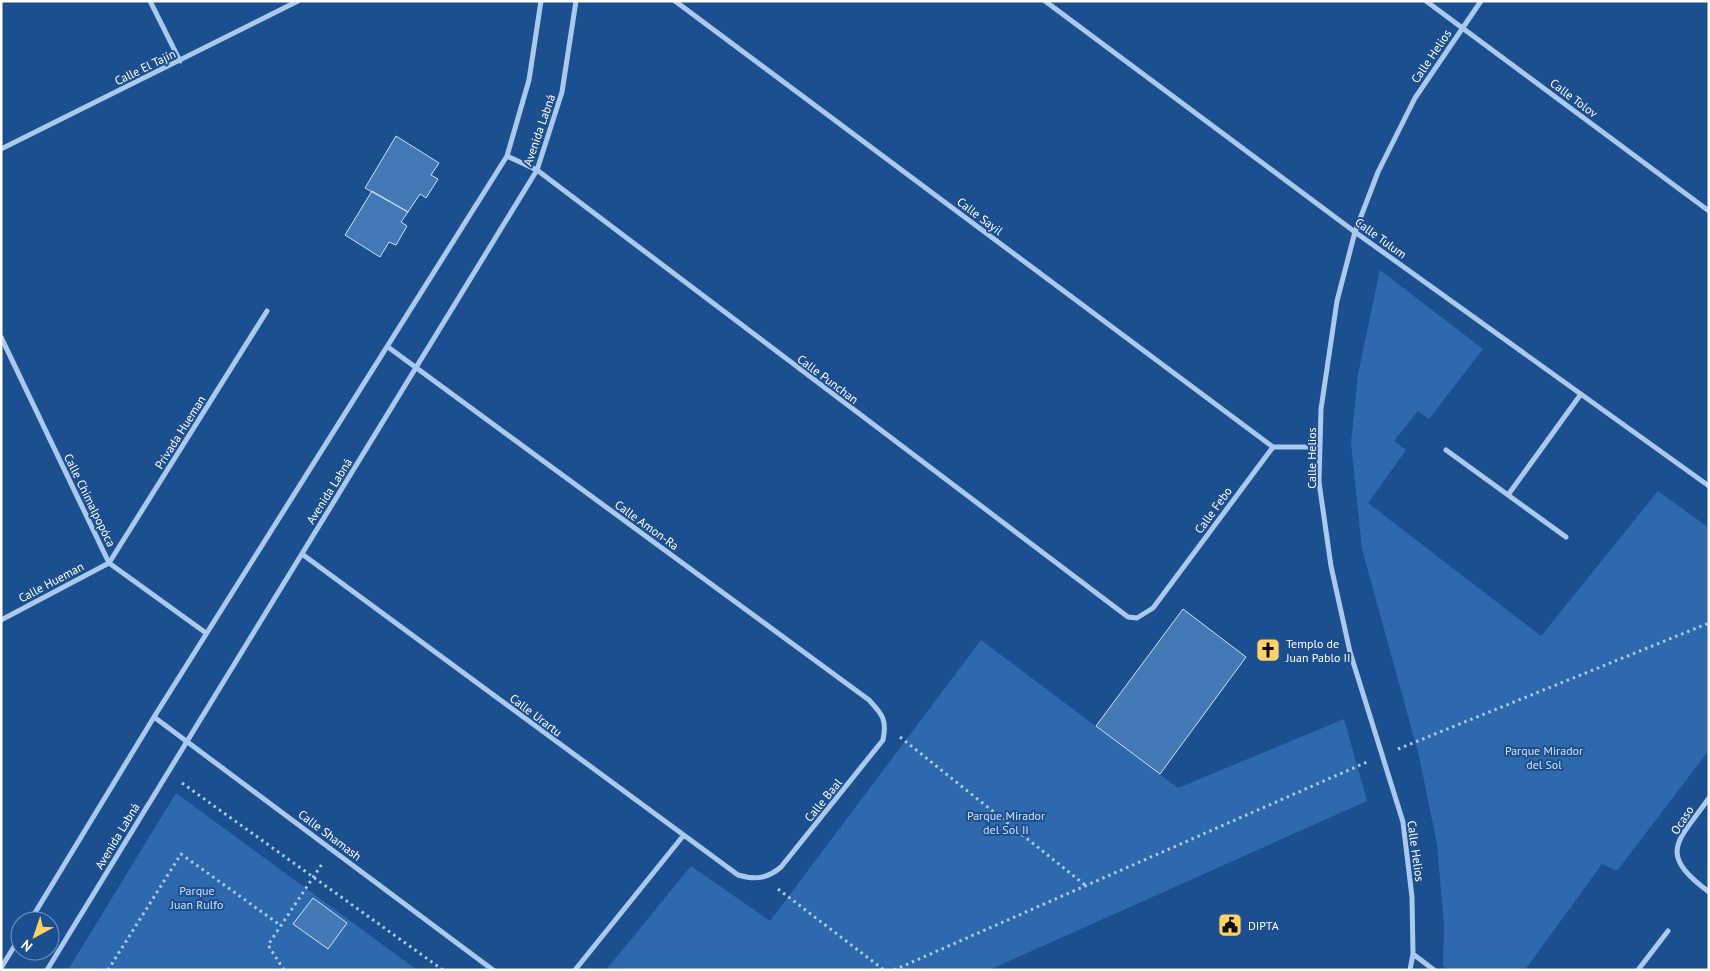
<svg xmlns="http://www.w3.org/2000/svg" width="1710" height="971" font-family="'PT Sans',sans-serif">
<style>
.green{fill:#2e69ad}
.building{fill:#4478b7;stroke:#cfe3fa}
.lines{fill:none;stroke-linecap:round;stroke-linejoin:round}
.path{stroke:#a9c9ee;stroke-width:3;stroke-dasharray:2.5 4;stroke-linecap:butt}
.minor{stroke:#a9c9ee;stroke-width:5}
.labels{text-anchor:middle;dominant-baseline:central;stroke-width:4;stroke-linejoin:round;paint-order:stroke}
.street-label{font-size:12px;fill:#fff;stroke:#1b4f8f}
.poi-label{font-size:12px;fill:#fff;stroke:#1b4f8f;text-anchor:start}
.park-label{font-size:12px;fill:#cfe3fa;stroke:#1b4f8f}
</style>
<rect width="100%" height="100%" fill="#1b4f8f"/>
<path class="green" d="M1380,270L1483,349L1429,419L1418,411L1394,441L1406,450L1368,503L1541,636L1658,491L1709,528V750L1617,871L1602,864L1525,970H1448L1443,966L1444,925L1437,844L1419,756L1362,549L1351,443L1358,374Z
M981,640L1178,788L1344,719L1367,801L989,970H606L691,866L770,921Z
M176,793L417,970H68Z"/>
<path class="building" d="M396,136L439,163L431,175L438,179L426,198L420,194L408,212L365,188Z
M372,191L408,212L401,222L407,226L396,245L389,242L380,257L345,235Z
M1183,609L1246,657L1160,774L1096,726Z
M313,898L347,923L328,949L293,924Z"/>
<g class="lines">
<path class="path" d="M900,737L1085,885
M1398,749L1709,623
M182,783L443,970
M778,889L884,970
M108,970L181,854L280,925
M284,970L268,945L322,864
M894,970L1367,762"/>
<path class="minor" d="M150,1L180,61
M675,1L1273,447
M1045,1L1355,232L1709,486
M1426,1L1709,211
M1,149L298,1
M507,156L537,170L1128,617L1137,618L1153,608L1273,447
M1,337L109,563L206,633
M1273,447H1320
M1446,450L1566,537
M1508,495L1581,394
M302,554L738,875C755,880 767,879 781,867L883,740C887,720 883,715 869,700L388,347
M109,563L267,311
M1,620L109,563
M154,717L493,970
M1709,798C1677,843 1657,853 1709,892
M30,921L154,717L507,156L529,80L541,1
M1413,954L1434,970
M1,968L20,937
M47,970L537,170L562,92L576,1
M575,970L683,836
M1410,970L1413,954L1412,897L1403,822L1350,652L1331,566L1319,482L1321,409L1337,301L1355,232L1378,172L1415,98L1481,1
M1638,970L1668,931"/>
</g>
<defs>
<g id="church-square" transform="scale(1.25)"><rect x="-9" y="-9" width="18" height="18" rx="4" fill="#ffd166" stroke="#1b4f8f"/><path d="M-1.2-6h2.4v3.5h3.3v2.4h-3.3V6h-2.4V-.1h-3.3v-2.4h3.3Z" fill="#111"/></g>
<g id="civic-square" transform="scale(1.25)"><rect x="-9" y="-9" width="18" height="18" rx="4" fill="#ffd166" stroke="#1b4f8f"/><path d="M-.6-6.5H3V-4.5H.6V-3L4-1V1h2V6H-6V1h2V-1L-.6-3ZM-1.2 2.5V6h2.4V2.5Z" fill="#111"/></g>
</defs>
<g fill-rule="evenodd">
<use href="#church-square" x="1268" y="650"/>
<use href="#civic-square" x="1230" y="925"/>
</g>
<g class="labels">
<g class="street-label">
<text transform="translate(1431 56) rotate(-56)">Calle Helios</text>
<text transform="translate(145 67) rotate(-26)">Calle El Tajín</text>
<text transform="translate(1574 98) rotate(37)">Calle Tolov</text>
<text transform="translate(539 130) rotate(-71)">Avenida Labná</text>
<text transform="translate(980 216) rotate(37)">Calle Sayil</text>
<text transform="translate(1381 238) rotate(36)">Calle Tulum</text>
<text transform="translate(828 379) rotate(37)">Calle Punchan</text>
<text transform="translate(180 432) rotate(-58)">Privada Hueman</text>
<text transform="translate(1311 458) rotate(-90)">Calle Helios</text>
<text transform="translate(329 491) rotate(-58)">Avenida Labná</text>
<text transform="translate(90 500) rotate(64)">Calle Chimalpopóca</text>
<text transform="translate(1213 510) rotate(-54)">Calle Febo</text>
<text transform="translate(647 525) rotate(36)">Calle Amon-Ra</text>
<text transform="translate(51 582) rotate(-28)">Calle Hueman</text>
<text transform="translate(536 715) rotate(37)">Calle Urartu</text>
<text transform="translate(823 800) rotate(-51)">Calle Baal</text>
<text transform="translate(1682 820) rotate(-57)">Ocaso</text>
<text transform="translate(330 835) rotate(37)">Calle Shamash</text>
<text transform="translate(117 836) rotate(-59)">Avenida Labná</text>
<text transform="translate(1416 851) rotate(82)">Calle Helios</text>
</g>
<g class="poi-label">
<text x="1286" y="643">Templo de<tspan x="1286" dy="14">Juan Pablo II</tspan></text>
<text x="1248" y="925">DIPTA</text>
</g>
<g class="park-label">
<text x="1544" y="750">Parque Mirador<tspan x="1544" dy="14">del Sol</tspan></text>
<text x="1006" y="815">Parque Mirador<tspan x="1006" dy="14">del Sol II</tspan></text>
<text x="197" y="890">Parque<tspan x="197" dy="14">Juan Rulfo</tspan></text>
</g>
</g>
<rect width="1710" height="971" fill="none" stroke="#ffffff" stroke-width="5"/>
<g transform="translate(35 936) rotate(220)"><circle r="24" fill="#1b4f8f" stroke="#7695bc"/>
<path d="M0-4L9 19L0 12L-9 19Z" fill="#ffd166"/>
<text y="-8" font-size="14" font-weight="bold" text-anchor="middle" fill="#ffffff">N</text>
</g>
</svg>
